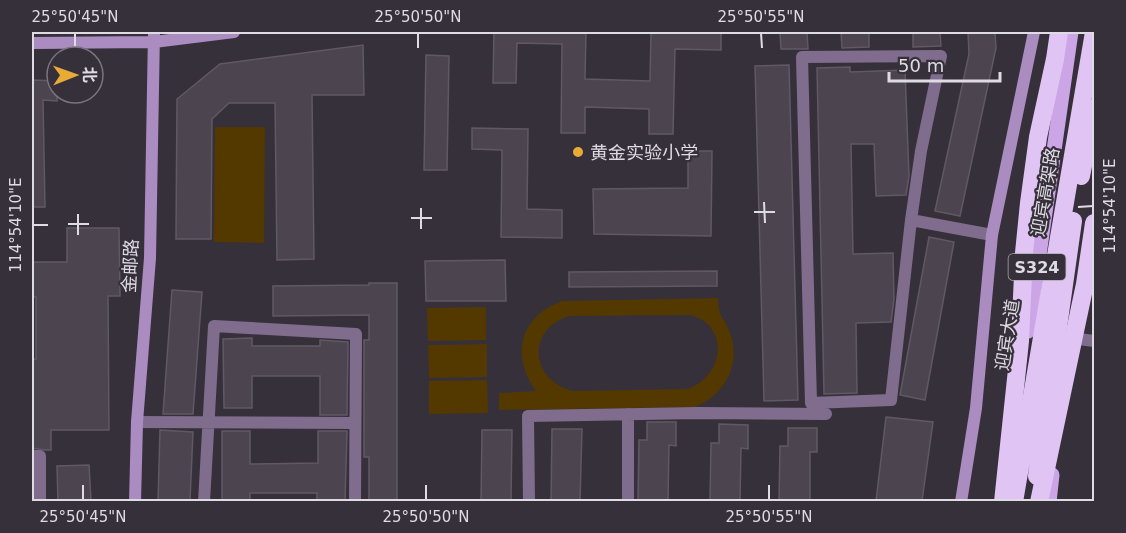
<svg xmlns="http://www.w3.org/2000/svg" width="1126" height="533" font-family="'DejaVu Sans','Noto Sans SC',sans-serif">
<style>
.green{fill:#533800;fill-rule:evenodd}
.building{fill:#4c4550;stroke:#605965;stroke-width:1.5}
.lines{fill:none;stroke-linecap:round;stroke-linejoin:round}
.street{stroke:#806d8d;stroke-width:12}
.secondary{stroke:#ab8cc0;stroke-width:12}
.primary{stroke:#cca5e7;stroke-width:15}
.highway{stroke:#e0c4f4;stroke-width:18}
.highway-bridge{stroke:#e0c4f4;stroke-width:18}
.ticks{fill:none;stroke:#dfdbe2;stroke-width:2}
.poi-dot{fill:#e9ab38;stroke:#36303b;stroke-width:2}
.labels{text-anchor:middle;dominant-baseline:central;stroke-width:4.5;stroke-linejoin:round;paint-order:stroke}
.shield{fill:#36303b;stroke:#aca8b0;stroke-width:1.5}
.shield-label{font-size:16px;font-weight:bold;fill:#dfdbe2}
.poi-label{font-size:18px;fill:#dfdbe2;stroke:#36303b;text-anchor:start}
.street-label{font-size:18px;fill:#dfdbe2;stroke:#36303b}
.neatline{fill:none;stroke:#dfdbe2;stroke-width:2}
.ticks-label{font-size:15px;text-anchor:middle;fill:#dfdbe2}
</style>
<rect width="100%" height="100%" fill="#36303b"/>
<path class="green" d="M215,127H265L264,243L214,242Z
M718,298C719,320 724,316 730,333C742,365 724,395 695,407L499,410V393L536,391C510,356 520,316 562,301ZM689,315C729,323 726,375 688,389L573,391C529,380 527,329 569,316Z
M486,307V340L428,341L427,308Z
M487,344V377L429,378L428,345Z
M487,380L488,413L429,414V381Z"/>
<path class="building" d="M494,32H586L585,79L650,81L651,32H721V50L675,49L673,134H649V109L585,107V133H561L562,44L517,43L516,83H493Z
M780,32H807L808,49H781Z
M841,32H869V47L842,48Z
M913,32H940L941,46L913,47Z
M968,32H995L996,48L960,216L935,211L969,54Z
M363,45L364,95H312L314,259L277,260L275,103H229L212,119L211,239H176L177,99L220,64Z
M426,55L449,56L447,170H424Z
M789,65L798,400L764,401L755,66Z
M850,67V72L905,70L909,176L906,195L876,196L874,144H851L853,254L893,253L894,299L891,322L856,323L857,393L824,394L817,68Z
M32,80L57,81V101L43,100L45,207H32Z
M472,128L528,129L527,209L562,210V238L501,237L502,150L472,149Z
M688,151H712L711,236L594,234L593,189L688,188Z
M67,228H119L120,296H108L109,430H51V450H45L32,448V359H36V297H32V262H67Z
M929,237L954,242L925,400L900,395Z
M505,260L506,301H426L425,261Z
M717,271V286L569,287V272Z
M369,283H397V501H369V457H364V340H369V315L273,316V286L369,285Z
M172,290L202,292L193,414H163Z
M252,338V346H320V340L348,342L347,415H320V376H252V408H224L223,339Z
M886,417L933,422L922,501H876Z
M647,422H676V446L669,445L668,501H638L639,440H647Z
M719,424L748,425V449L741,448L740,501H710L711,443H719Z
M788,428H817V452H810V501H779L780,446H788Z
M552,429H582L580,501H551Z
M160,430L193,432L190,501H158Z
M482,430H512L511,501H481Z
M222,431H250V464L318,463V431H347L345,501H317V493H250V500H222Z
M89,465L91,501H58L57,466Z"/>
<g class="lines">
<path class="street" d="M941,56L921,151L911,220L891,400L811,403L802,57Z
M911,220L992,235
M1071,338L1094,341
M137,422L355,423
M32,456H40V502
M204,502L214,326L356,334L355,502
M529,502L528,416L697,413L826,414
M628,502V414"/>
<path class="secondary" d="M32,43L154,42L234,32
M135,502L137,422L150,258L154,32
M961,502L976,408L992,235L1034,32"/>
<path class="primary" d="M1028,331L1071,32
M1049,502L1052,475"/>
<path class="highway" d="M1081,176L1094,108
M1037,476L1073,221
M1014,502L1094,32"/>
<path class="highway-bridge" d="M1003,502L1020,341L1024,253L1029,203L1038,137L1055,59L1059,32
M1039,502L1085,284L1094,223"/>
</g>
<path class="ticks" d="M75,33V48M418,33V48M761,33L762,48M764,202L765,223M1078,207L1093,206M421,208V229M754,212H775M78,214V235M411,218H432M68,224H89M33,225H48M83,485V500M426,485V500M769,485V500"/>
<circle class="poi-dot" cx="578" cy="152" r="6"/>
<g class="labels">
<rect class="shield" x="1008.5" y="254" width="57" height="26" rx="4.5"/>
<g class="shield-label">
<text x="1037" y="267">S324</text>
</g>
<g class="poi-label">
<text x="590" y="152">黄金实验小学</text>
</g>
<g class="street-label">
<text transform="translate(1045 192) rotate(-80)">迎宾高架路</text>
<text transform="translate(130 266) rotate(-87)">金邮路</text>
<text transform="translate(1007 335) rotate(-81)">迎宾大道</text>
</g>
</g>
<rect width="1126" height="533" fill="none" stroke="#36303b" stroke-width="66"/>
<g transform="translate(75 75) rotate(89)"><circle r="28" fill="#36303b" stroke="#7a747e" stroke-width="1.5"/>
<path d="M0-4.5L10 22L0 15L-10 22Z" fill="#e9ab38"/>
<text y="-9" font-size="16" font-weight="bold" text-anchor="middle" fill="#dfdbe2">北</text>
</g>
<path d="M889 72v9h111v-9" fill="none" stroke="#dfdbe2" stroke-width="3"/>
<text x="898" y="72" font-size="18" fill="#dfdbe2" stroke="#36303b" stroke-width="4.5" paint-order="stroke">50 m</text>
<rect x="33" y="33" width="1060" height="467" class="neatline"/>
<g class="ticks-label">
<text x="75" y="22">25°50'45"N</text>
<text x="418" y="22">25°50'50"N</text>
<text x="761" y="22">25°50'55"N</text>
<text transform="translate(1110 206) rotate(-90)" y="5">114°54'10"E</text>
<text transform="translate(16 225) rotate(-90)" y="5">114°54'10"E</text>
<text x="83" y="522">25°50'45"N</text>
<text x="426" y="522">25°50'50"N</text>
<text x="769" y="522">25°50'55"N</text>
</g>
</svg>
